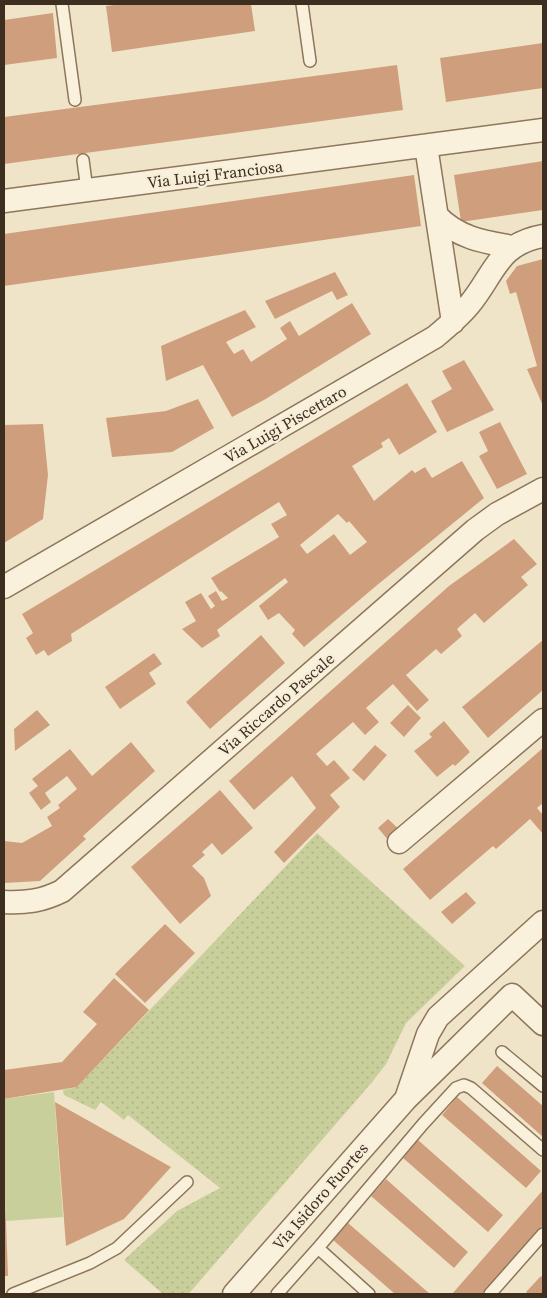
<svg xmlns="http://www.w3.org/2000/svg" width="547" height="1298" font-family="'Source Serif 4',serif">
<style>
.grass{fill:url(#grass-dots)}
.garden{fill:#c9cf9b}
.building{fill:#cf9f7d;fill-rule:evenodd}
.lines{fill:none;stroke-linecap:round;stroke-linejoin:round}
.service-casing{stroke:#8d765c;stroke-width:14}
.minor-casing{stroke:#8d765c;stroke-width:25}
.service{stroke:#faf1dc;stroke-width:11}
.minor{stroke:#faf1dc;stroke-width:22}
.labels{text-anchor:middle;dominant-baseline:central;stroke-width:5;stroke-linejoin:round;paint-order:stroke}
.street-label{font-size:16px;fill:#3d2e20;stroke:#f7eed8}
</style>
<defs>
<pattern id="grass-dots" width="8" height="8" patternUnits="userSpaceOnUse" patternTransform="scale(1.25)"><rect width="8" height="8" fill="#c9cf9b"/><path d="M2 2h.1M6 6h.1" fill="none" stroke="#aeb285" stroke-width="1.8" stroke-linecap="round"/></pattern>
</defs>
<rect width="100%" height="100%" fill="#f0e4c8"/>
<path class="grass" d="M317,833L465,966L406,1023L386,1064L373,1081L192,1290L188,1294H163L124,1260L177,1211L220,1188L128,1115L124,1120L101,1102L95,1110L64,1095L63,1090L77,1087Z"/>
<path class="garden" d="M54,1092L63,1217L6,1221L4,1184V1099Z"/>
<path class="building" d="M122,4H251L255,31L112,52L106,6Z
M53,13L57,58L4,65V20Z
M543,43V88L446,102L440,58Z
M397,65L403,110L4,164V117Z
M543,161V210L461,222L454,175Z
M414,175L421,226L4,286V234Z
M543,259V406L527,369L537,366L516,292L510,294L506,281L517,266Z
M335,272L348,295L337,300L332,291L275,319L265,301Z
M352,303L371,334L264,400L232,417L203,365L166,381L161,346L245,310L256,327L226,342L234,354L243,349L251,362L287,339L280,328L290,321L299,336Z
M464,360L494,410L447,432L431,401L452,389L442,371Z
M407,383L437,432L399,455L389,438L381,443L383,447L352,466L374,501L412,470L415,473L425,467L432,478L462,461L484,498L376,586L304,647L292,634L295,630L279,613L268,620L259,606L288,582L285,578L217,630L220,636L202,648L182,629L196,621L185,602L201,593L211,609L215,606L208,596L216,591L222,601L228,598L221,591L220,592L211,578L279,537L271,524L287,515L279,502L71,634L72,641L48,656L44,650L36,655L26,638L33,633L22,614ZM338,514L347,523L349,521L367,542L350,555L334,534L307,554L300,545Z
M198,399L214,428L172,452L112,457L106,418L166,411Z
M500,422L527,474L497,489L479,456L488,451L479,432Z
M43,424L48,475L43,519L4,543V425Z
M514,539L537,564L521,577L528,585L484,623L475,613L457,629L462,636L441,654L436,649L406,675L429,700L417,711L393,684L366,708L379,722L365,735L353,722L316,754L327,766L334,760L350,778L330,795L340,807L284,863L274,852L316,808L292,776L254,810L229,781L449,586Z
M261,635L285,663L210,729L186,702Z
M543,640V690L488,738L462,707Z
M154,653L162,664L149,673L156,684L120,709L105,687Z
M408,705L421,718L404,737L390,723Z
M37,710L50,725L15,751L14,729Z
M444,721L470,752L455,766L453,764L437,777L414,751L432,737L429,734Z
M131,742L155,771L83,836L86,839L40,881L4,883V841L22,843L52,826L47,817L60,808L58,805L77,789L67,776L45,793L51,802L41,810L29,793L38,786L32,779L70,749L92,776Z
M375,745L387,755L364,781L352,770Z
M543,748V803L537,808L543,815V834L530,819L496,849L493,846L430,900L403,869Z
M220,790L253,828L222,855L212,843L202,852L205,855L192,866L204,878L211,896L180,924L131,867Z
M388,819L402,832L389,841L378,828Z
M466,892L476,903L452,924L441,912Z
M165,924L195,953L145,1003L115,974Z
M114,978L149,1010L77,1087L4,1099V1070L62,1062L97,1024L83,1012Z
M497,1066L543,1106V1137L482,1083Z
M457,1097L541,1171L526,1188L442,1115Z
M55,1102L171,1167L124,1219L66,1246Z
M418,1140L503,1215L488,1232L403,1158Z
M386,1179L468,1252L454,1268L371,1196Z
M543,1190V1225L482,1294H452Z
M4,1205H5L6,1221L8,1276H4Z
M348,1223L430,1294H395L333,1240Z
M541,1276L543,1278V1294H528L526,1292Z"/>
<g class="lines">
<g class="service-casing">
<path id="service" d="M62,4L75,100
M302,4L310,61
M83,160L87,190
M502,1052L543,1086
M318,1248L369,1294
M13,1294L90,1263L117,1248L187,1182
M277,1294L318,1248L423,1124L456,1088L464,1085L471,1088L543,1150
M490,1294L543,1234"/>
</g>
<g class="minor-casing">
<path id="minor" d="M426,146L453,322
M4,201L543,130
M437,216C458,238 484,242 513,247
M4,587L435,337C447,327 459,317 469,305C495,274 497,244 543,236
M399,842L543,720
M4,902C26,903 42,901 62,891L475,530L497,514L543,489
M407,1096L428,1034L438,1017L543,922
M234,1294L406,1099L512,995L543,1024"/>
</g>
<use href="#service" class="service"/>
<use href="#minor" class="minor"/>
</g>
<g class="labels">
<g class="street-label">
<text transform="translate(215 174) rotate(-7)">Via Luigi Franciosa</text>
<text transform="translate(285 424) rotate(-30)">Via Luigi Piscettaro</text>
<text transform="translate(276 704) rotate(-41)">Via Riccardo Pascale</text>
<text transform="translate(320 1196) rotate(-49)">Via Isidoro Fuortes</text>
</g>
</g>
<rect width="547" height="1298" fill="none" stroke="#3d2e20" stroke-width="10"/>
</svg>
